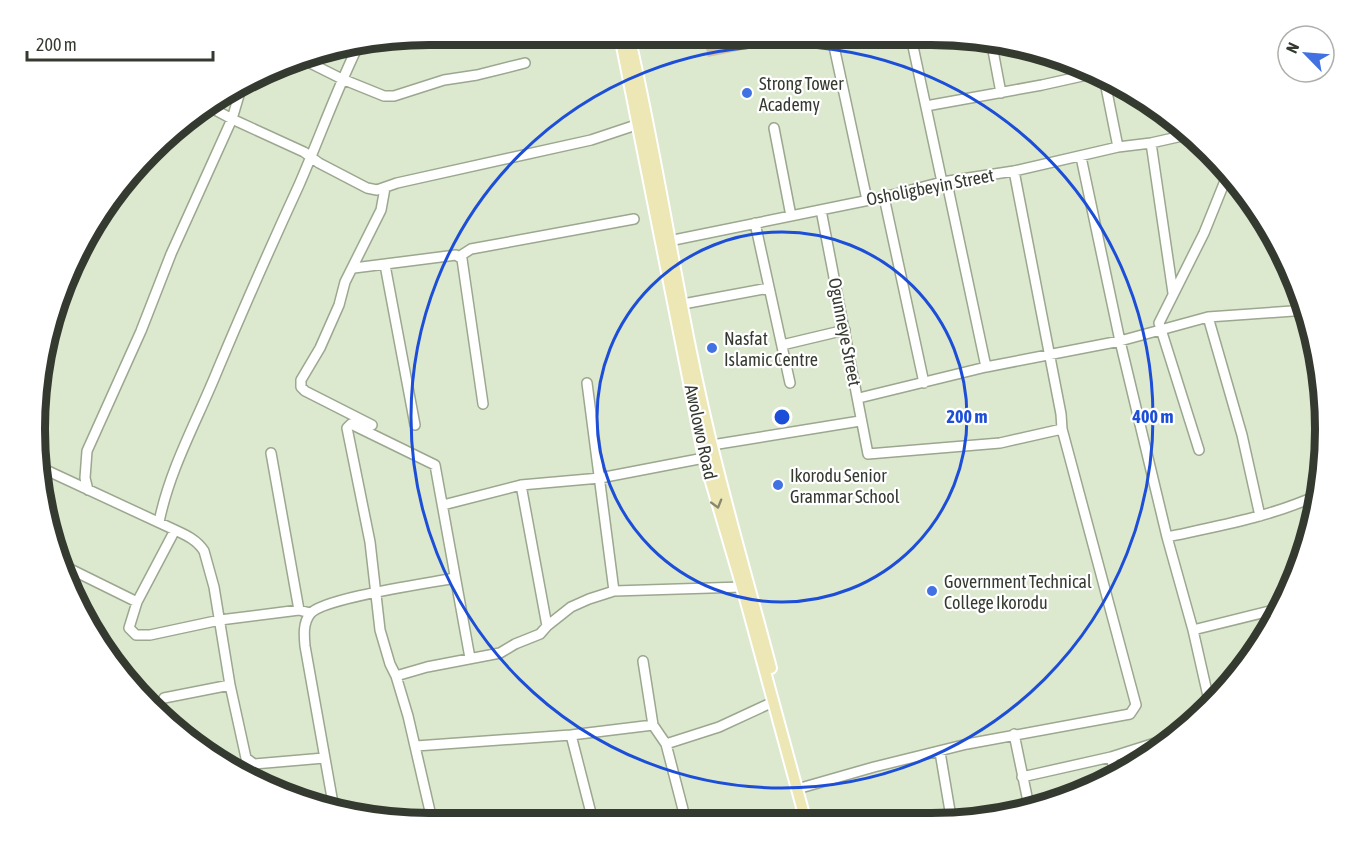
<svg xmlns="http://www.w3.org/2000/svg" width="1360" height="858" font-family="'Asap Condensed',sans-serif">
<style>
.green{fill:#d7c1a3}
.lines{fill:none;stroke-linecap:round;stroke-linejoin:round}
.minor-casing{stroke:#9ba78f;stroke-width:12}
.major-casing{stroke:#fff;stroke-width:14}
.minor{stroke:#fff;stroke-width:9}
.major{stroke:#ede7b6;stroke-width:10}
.oneway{stroke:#88886c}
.ring{fill:none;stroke:#1d4ed8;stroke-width:3}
.poi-dot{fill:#4171e2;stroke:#fff;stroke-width:2}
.labels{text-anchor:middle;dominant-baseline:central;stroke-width:4.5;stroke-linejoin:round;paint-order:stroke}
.poi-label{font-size:18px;fill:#353a30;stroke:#fff;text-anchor:start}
.street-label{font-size:18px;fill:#353a30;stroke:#fff}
.rim{fill:none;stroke:#353a30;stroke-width:8}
.centre{fill:#1d4ed8;stroke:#fff;stroke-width:3}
.ring-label{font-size:18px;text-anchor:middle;font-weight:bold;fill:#1d4ed8;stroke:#fff;stroke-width:4.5;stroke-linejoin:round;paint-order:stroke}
</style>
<rect width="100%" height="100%" fill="#dce9cf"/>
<path class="green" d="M703,36L801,37V38L708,57Z"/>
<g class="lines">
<g class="minor-casing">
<path id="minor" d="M832,37L867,200
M911,37L942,182
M991,40L1001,93
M298,57L342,79L384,96H394L444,80L477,75L525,63
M1076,63L1078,76
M1104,77L1118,147
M206,105L232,119L304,152L319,163L367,188L377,190L397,183L591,140L642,123
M926,106L1042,85L1096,73
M774,128L791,216
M1151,143L1173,293
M1081,157L1120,341L1167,537L1193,630L1210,705
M947,183L986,367
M884,197L924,383
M821,210L868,454L1000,443L1062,429
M755,223L790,383
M664,242L884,197L942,182L1014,171L1118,147L1151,143L1191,134
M460,256L471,249L634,219
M385,265L415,425
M354,268L456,255L462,259L483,404
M683,304L769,288
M1299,310L1302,297
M54,311L70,275
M1208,317L1242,435L1260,516
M782,345L845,330
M587,383L614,591
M859,398L986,367L1120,341L1208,317L1307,310
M372,425L305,391L301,387V380L320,348L339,305L345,282L381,210L385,188
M712,445L860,421
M1199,450L1159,323L1204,233L1229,171
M271,453L299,610
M39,465L48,471L175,530C186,535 197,540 204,551L214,587L230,685L246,758L254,764L324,758
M521,485L547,626
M88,490L85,478L87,451L141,331L171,254L232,119L242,85
M443,505L521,485L600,478L704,458
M159,522C170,468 197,421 218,369C244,307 271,246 299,185C319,139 336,91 358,46
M175,530L137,602L129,628L136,635H150L220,620L299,610L310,613
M1167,537C1218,526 1270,517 1318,495
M64,566L137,602
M1193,630L1282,608
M643,661L653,725L666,744L686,821
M396,676L427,667L500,653L515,644L540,634L547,626L571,607L589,599L614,591L742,587
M164,698L230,685
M1014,734L1030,811
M571,735L593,821
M666,744L719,727L773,702
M416,746L571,735L653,725
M940,752L952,823
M1111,757L1116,776
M1022,777L1111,757L1177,736
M804,787L874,767L967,744L1130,714L1136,705L1062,429L1061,414L1014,171
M334,809L305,646C304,635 303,623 310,614C322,598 430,583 455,578
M432,820L408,716L396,676L390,664L380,630L370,542L347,428L351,424L435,465L470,658
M541,821L591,816"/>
</g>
<g class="major-casing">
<path id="major" d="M620,36L704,458L742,587L806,822
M629,36C662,177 680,322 716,462C733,531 753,600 771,668"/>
</g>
<use href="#minor" class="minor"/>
<use href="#major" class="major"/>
</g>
<defs><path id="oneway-chevron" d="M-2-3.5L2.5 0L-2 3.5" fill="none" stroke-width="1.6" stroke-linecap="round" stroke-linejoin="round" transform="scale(1.5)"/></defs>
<use class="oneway" href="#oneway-chevron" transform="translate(717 504) rotate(74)"/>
<g class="ring">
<circle cx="782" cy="417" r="185"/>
<circle cx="782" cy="417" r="371"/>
</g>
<g class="poi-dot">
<circle cx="747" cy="93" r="6"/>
<circle cx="712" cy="348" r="6"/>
<circle cx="778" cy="485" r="6"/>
<circle cx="932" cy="591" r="6"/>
</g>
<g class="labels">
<g class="poi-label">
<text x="759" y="83">Strong Tower<tspan x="759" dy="21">Academy</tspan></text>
<text x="724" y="338">Nasfat<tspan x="724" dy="21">Islamic Centre</tspan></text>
<text x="790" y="475">Ikorodu Senior<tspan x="790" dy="21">Grammar School</tspan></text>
<text x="944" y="581">Government Technical<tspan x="944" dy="21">College Ikorodu</tspan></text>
</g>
<g class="street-label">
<text transform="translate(930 187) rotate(-11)">Osholigbeyin Street</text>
<text transform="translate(845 332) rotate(79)">Ogunneye Street</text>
<text transform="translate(701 432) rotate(78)">Awolowo Road</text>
</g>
</g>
<path d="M0 0H1360V858H0ZM429 45H931A384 384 0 0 1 1315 429V429A384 384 0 0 1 931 813H429A384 384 0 0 1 45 429V429A384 384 0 0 1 429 45Z" fill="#fff" fill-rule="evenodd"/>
<path class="rim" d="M429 45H931A384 384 0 0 1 1315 429V429A384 384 0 0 1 931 813H429A384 384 0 0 1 45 429V429A384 384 0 0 1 429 45Z"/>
<circle cx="782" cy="417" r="9" class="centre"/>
<g class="ring-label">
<text x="967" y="423">200 m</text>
<text x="1153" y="423">400 m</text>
</g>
<g transform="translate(1306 54) rotate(295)"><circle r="28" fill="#ffffff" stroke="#aeb0ac" stroke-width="1.5"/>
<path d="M0-4.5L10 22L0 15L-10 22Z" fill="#4171e2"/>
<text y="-9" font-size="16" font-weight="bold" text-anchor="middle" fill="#353a30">N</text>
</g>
<path d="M27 51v9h186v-9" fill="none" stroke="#353a30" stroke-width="3"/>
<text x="36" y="51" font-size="18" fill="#353a30" stroke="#ffffff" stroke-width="4.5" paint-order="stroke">200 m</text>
</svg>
